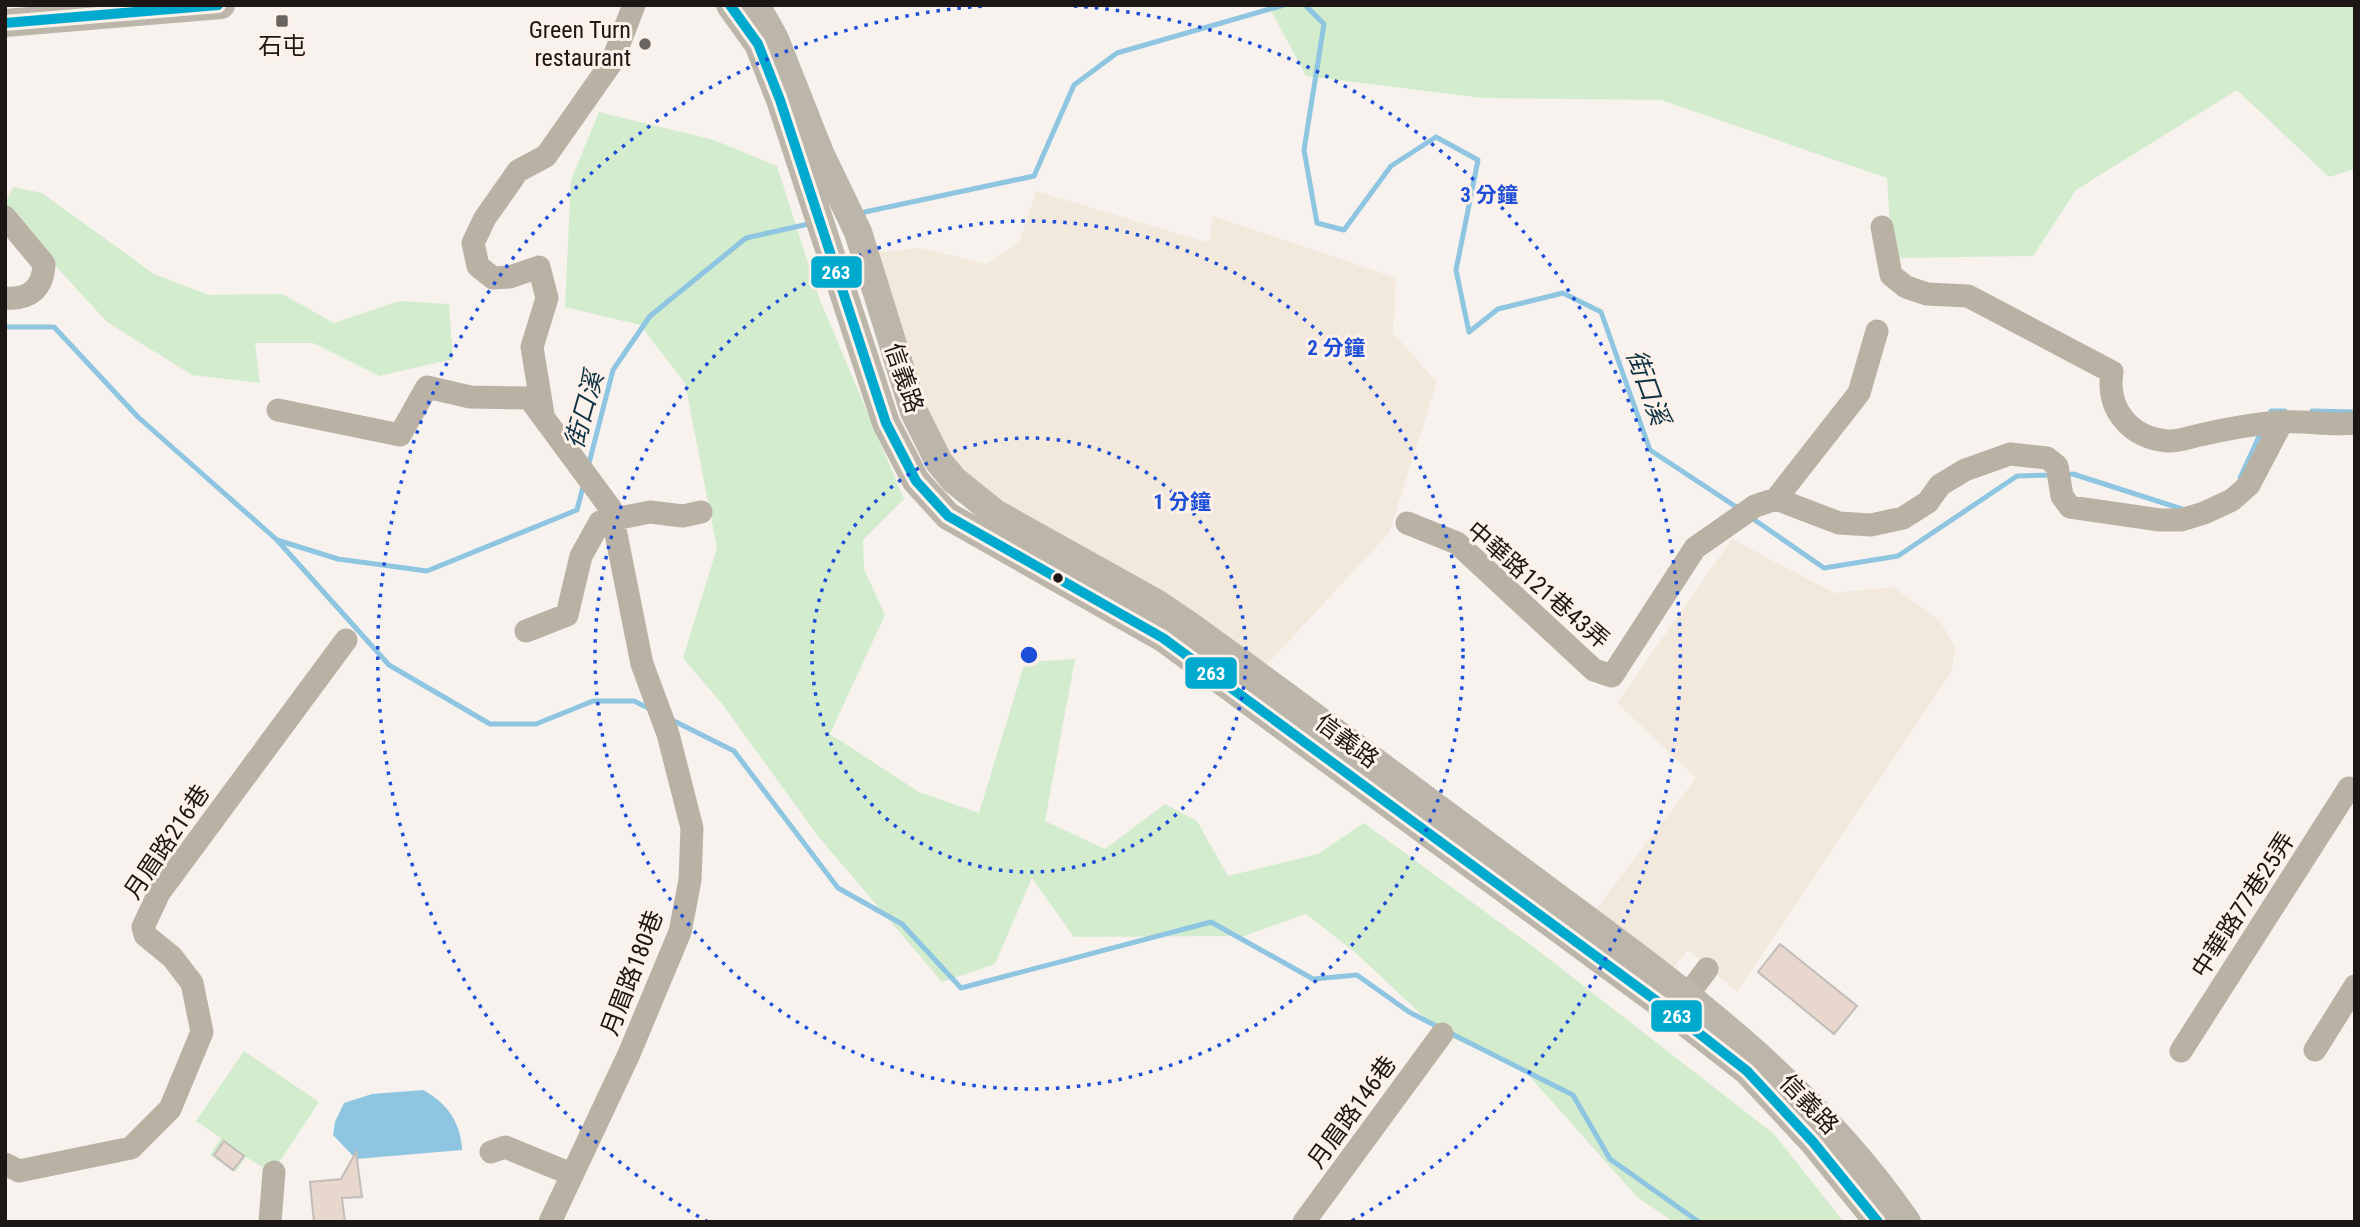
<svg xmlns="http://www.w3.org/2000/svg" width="2360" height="1227" font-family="'Roboto Condensed','Noto Sans TC',sans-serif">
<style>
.industrial{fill:#f3e8dc}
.green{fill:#d3eccd}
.water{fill:#8ec5e1}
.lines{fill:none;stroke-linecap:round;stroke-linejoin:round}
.stream{stroke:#8ec5e1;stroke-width:5}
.building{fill:#e7d7cc;stroke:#c2bdb9;stroke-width:2}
.minor{stroke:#b9b2a4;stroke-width:23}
.major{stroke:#bcb6aa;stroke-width:28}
.bus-1-casing{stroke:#fdf1e9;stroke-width:16}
.bus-1{stroke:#00a9ce;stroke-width:10}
.ring{fill:none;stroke:#1d4ed8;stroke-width:3.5;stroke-dasharray:3.5 7}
.poi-dot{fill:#696460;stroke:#fdf1e9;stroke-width:2.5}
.bus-dot{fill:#1c1714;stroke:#fdf1e9;stroke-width:2.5}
.labels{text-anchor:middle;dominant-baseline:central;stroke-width:6;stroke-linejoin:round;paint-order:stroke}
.poi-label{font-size:24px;fill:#1c1714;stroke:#fdf1e9;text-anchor:end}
.street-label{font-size:24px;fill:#1c1714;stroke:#fdf1e9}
.water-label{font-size:26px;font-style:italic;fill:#0e3345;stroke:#fdf1e9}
.centre{fill:#1d4ed8;stroke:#fdf1e9;stroke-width:3.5}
.ring-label{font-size:21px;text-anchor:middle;font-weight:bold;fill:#1d4ed8;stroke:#fdf1e9;stroke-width:6;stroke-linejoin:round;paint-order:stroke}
.line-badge{stroke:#fdf1e9;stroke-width:2.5}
.badge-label{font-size:19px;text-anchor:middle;font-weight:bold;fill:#fff}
</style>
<rect width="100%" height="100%" fill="#f8f2ee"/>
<path class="industrial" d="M1036,191L1209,243L1213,216L1396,278L1393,333L1437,382L1389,533L1262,670L963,480L931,442L864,254L921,248L987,264L1020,241Z
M1732,539L1834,593L1893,587L1940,621L1955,647L1952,671L1737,992L1688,950L1669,973L1591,916L1696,778L1617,703Z"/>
<path class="green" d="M1268,5H2355V169L2329,177L2237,90L2076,190L2033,256L1892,258L1887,178L1661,100L1482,98L1306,76Z
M599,112L714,140L777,166L820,300L904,499L863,540L864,569L885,615L830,734L919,792L979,813L1025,662L1075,659L1045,821L1105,849L1165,804L1197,821L1228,876L1318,854L1364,823L1540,952L1774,1134L1844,1222H1674L1638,1198L1522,1068L1442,1034L1357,954L1306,914L1244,936L1074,937L1032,878L995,964L942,982L817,835L723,705L683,658L717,548L685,383L640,325L565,307L571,180Z
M13,187L42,193L154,274L209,295L282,294L334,323L399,301L449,304L453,359L379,376L313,343H255L260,383L192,375L107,322L5,211V203Z
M244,1051L319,1102L272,1173L246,1157L235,1172L210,1155L221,1138L196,1121Z"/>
<path class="water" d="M423,1090C447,1103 461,1123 462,1150L356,1159L333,1135L335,1122L344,1103L372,1094Z"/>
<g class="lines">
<path class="stream" d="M1305,5L1324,24L1304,150L1317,223L1344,230L1391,166L1436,137L1478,160L1456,270L1469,332L1498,309L1563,293L1601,312L1650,450L1741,510
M860,213L1034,176L1074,85L1117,53L1284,5
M5,327H54L138,417L277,540L338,559L427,571L577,510L584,483
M2312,411L2355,412
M2268,418L2271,411H2285
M588,467L613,370L650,316L746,238L813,223
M2064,475L2073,474L2185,510
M2240,478L2262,430
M1749,516L1824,568L1898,556L2017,476L2054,475
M277,540L389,665L490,724H536L593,701H634L652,710
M670,719L734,751L838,888L902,924L961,988L1211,922L1313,979L1357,975L1409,1012L1440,1028
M1448,1032L1573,1095L1610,1159L1699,1222"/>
</g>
<path class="building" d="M1780,944L1857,1006L1834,1034L1758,972Z
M224,1141L244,1156L233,1170L214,1155Z
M356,1152L362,1197L342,1198L345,1222H314L310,1182L341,1179Z"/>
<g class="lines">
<path class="minor" d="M5,217L44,264C43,289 29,300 5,298
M1882,227L1891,275L1906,287L1927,294L1968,296L2112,372C2106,409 2130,438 2168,441C2178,442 2190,437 2200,435C2226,429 2253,424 2280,422C2305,420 2329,426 2355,423
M278,410L400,435L427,387L470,397L529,398L611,509L642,664L668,734L692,828L690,880L680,932L629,1054L550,1222
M543,414L532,347L547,298L539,267L510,277L493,278L478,266L473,243L485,218L518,171L546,156L612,62L634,5
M1776,499L1859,393L1877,331
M1407,523L1457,543L1594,670L1612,676L1695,548L1755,506L1776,499L1839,523L1871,525L1903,518L1928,502L1940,485L1965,470L2010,454L2047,458L2057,466L2062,496L2070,507L2160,520H2181L2204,513L2232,500L2249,485L2282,422
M526,631L567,615L581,556L600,522L650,512L683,516L701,512
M1678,1008L1707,969
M2315,1050L2355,986
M2181,1051L2349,788L2355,792
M491,1152L505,1147L571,1174
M5,1164L19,1171L131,1148L170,1109L202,1032L192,983L172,957L145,935L143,927L159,893L346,640
M270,1222L274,1172
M1304,1222L1442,1034"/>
<path class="major" d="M730,5L758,44L780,100L886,423L916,481L948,516L1163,638L1673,1013L1747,1071L1813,1142L1878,1222
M756,5L774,37L820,153L858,232L914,412L939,462L954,480L995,513L1158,604L1189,625C1304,708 1417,793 1530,877C1668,979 1808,1078 1907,1222
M5,23L221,5"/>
<g class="bus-1-casing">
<path id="bus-1" d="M730,5L758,44L780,100L886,423L916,481L948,516L1163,638L1673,1013L1747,1071L1813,1142L1878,1222
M5,23L218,5"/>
</g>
<use href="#bus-1" class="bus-1"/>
</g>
<g class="ring">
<circle cx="1029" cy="655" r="217"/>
<circle cx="1029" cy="655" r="434"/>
<path d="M708 1222A651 651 0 0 1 984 6M1074 6A651 651 0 0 1 1350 1222"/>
</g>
<g class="poi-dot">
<rect x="275" y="14" width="14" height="14" rx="3.5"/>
<circle cx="645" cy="44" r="7"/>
</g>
<circle class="bus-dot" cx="1058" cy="578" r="6"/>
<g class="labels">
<g class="poi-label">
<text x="631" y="30">Green Turn<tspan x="631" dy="28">restaurant</tspan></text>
<text x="282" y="46" text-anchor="middle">石屯</text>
</g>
<g class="street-label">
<text transform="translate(904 378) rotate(71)">信義路</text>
<text transform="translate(1538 585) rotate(41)">中華路121巷43弄</text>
<text transform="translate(1347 741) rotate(37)">信義路</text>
<text transform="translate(167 842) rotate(-56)">月眉路216巷</text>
<text transform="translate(2243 905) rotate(-57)">中華路77巷25弄</text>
<text transform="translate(632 973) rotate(-69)">月眉路180巷</text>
<text transform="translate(1809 1104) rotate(46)">信義路</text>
<text transform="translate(1352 1112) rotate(-54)">月眉路146巷</text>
</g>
<g class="water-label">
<text transform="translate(1648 387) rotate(70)">街口溪</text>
<text transform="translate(584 410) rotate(-74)">街口溪</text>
</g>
</g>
<circle cx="1029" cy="655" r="10" class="centre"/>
<g class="ring-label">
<text x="1489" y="202">3 分鐘</text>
<text x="1336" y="355">2 分鐘</text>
<text x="1182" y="509">1 分鐘</text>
</g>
<g class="line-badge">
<rect x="810" y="255" width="53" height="34" rx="7" fill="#00a9ce"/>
<rect x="1184" y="656" width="54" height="34" rx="7" fill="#00a9ce"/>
<rect x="1650" y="999" width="53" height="34" rx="7" fill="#00a9ce"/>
</g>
<g class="badge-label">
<text x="836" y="279">263</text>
<text x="1211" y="680">263</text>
<text x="1677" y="1023">263</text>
</g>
<rect width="2360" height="1227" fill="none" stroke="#1c1714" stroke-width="14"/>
</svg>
